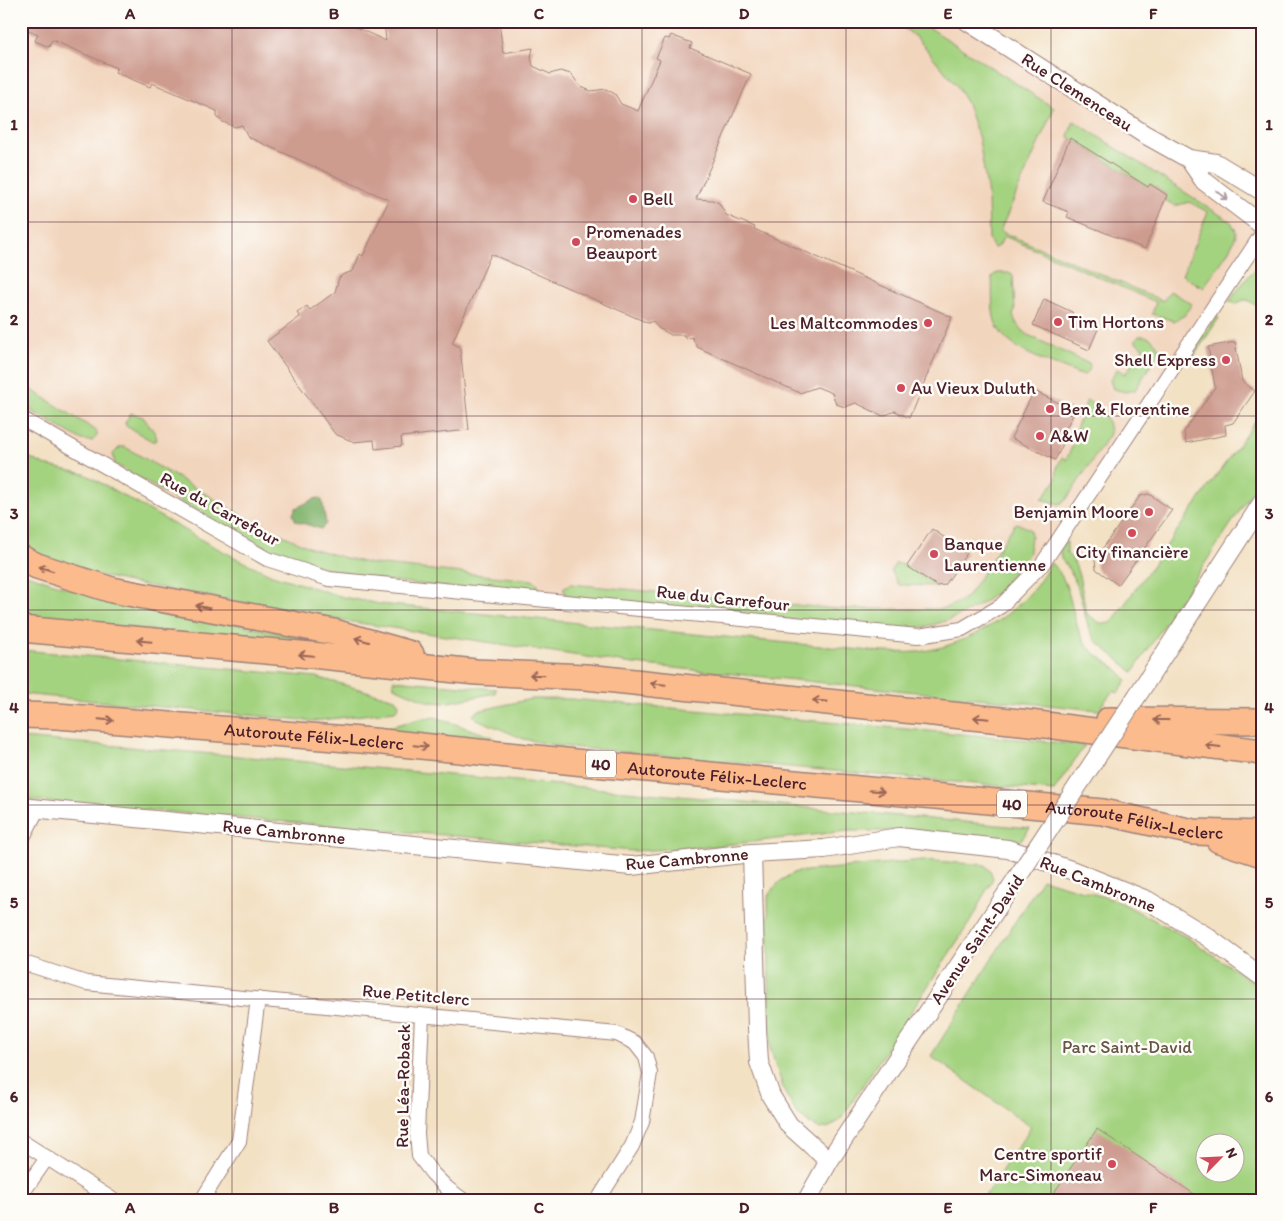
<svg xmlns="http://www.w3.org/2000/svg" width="1283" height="1221" font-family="Itim,sans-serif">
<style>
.built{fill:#f2d5bd}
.green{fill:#a4d380;stroke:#777956;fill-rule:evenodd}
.forest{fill:#83b56e;stroke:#666a4c}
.building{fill:#ce9b8f}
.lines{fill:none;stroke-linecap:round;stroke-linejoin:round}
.minor-casing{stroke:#9e8078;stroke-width:16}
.tertiary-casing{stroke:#9e8078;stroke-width:20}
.motorway-casing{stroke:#9e8078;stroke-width:28}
.minor{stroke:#fff;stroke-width:14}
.tertiary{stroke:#fff;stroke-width:18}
.motorway{stroke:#fbbb8d;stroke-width:25}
.tertiary-bridge-casing{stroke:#9e8078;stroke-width:20;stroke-linecap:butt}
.tertiary-bridge{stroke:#fff;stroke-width:18}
.oneway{stroke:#ae9aa0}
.oneway2{stroke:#9a6557}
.grid{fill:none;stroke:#4a1f2b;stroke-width:1;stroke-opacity:0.55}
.poi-dot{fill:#d1495b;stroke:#fdfcf7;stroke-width:2}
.labels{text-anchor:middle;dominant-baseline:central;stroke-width:5;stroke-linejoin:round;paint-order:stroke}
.shield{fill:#fdfcf7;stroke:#806168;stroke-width:1}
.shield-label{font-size:16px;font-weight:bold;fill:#4a1f2b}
.street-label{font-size:18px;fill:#4a1f2b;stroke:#fdfcf7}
.poi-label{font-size:18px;fill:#4a1f2b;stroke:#fdfcf7;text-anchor:start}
.park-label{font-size:18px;fill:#655544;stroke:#fdfcf7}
.neatline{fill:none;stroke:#4a1f2b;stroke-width:2}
.grid-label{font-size:16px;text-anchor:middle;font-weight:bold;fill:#4a1f2b}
</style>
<rect width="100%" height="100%" fill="#fdfcf7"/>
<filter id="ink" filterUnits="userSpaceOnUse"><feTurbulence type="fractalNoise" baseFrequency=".02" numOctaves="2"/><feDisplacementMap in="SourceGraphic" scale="10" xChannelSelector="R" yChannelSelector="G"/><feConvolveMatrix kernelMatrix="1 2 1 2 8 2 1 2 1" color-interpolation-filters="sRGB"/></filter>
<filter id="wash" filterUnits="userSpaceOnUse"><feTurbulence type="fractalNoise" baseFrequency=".0096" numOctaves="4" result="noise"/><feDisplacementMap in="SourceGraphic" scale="20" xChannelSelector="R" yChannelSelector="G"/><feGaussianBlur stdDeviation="1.12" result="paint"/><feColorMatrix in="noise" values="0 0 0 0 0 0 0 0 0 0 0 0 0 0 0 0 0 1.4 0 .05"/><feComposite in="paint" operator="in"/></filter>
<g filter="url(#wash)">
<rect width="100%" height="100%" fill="#f3e1c4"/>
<path class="built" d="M21,21H967L1262,214V232L1043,563L1001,606L962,629L918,636L329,579L267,559L21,418Z"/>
<path class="green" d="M895,21H919L1054,108L1000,231L1163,301L1170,291L1192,304L1185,315L1174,321L1152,314L1156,302L1004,236L999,246L994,248L989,240L988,195L979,139L967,104L957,86L917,38Z
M1074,121L1231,222C1233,226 1236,229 1236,233C1235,246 1211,276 1203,288L1182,275L1208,212L1189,202L1175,206L1165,200L1167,195L1150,184L1148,187L1068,136Z
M1262,264V303L1256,306C1248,299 1245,298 1236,304L1229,301L1251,273Z
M999,273H1010L1013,276L1015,311L1013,315C1016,325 1021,330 1030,336L1085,362L1089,364L1090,368L1088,372L1084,375L1078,374C1051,362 1004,351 995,321C991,308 993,291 992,278L995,274Z
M1216,316L1219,318L1190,362L1187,360Z
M1139,336C1150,335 1156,341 1160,351L1135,390L1126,392L1113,389L1110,380L1117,369L1125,374L1143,348L1135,341Z
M21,383L95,430L97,432V436L92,441L82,440L21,405Z
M1087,400C1100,410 1110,416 1110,434L1066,500L1059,504L1042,499L1056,480L1057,468L1062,457L1066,460L1080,430L1076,429Z
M1262,412V477L1133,672L1096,641L1089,629L1077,585L1067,566L1061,559L1060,552L1063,544L1067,542V554C1081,564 1082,598 1087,614C1096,620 1101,627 1112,622Z
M131,413L143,417L155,433L157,439L155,441H152L126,426L125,423Z
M120,447H125L250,520L311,548L345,558L372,564L532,580L537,583L539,588L536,592L529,594C443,586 353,584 272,550C219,527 166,493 115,464L113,454Z
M21,453L44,465L85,474L207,543L242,561L272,575L343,597L380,604L882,652C894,652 906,653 917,652C960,647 1002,624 1031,592C1039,584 1045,572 1051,563C1076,585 1068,622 1088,647C1095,655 1105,660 1113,666C1118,670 1123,675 1127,680L1118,693L1113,691L1101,706L1109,709L1108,711L634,664L352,622L133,583L84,572L21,551Z
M1017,523L1029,529C1034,538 1028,544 1029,553C1024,561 1018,570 1012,578C989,603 956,621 922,627C911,629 899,629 888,630L567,597L563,588L570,584L837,609H943L959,602L968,596L1014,525Z
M896,563L907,566L937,586L899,585L891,571Z
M21,572L74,590L332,644V647L21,618Z
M21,650L316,677L395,699L399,704L398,708L395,711L314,721L21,694Z
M393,680L496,689L495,693L444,703L429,702L394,687Z
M531,699H571L1085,745L1054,791L558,746L524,739L477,719L473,715L477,711Z
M435,717L493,737V742L386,734L382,729L419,719Z
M21,738L297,761L1030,828L1018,844L899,831H847L707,847L633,851L38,801L21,799Z
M923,860L985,865L990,871L993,878C989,889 979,899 977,911L841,1119L830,1127L820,1129L810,1124L797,1114L785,1093L770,1048L768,897C775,884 783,878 796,872Z
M1042,879L1118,901L1188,938L1262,988V1200H982L1031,1127L931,1056ZM1206,1144H1236V1174H1206Z"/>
<path class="forest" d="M317,498L322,500L326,524L321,529L296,521L293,514L296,508Z"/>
<g id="blocks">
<path class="building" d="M21,21H342L386,41L384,21H499L503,53L533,48L531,57L533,66L550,74L560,71L571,74L581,87L591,91L606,89L615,94L621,104L638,111L660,60L656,58L665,38L669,39L671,35L692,43L690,48L751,74L696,199L712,200L719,203L726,215L755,227L754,229L952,317L909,418L895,411L883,416L856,403L845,407L836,404L832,393L817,387L800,393L697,347L692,337L686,339L684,335H671L658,328L653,321L648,323L491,254L452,343L460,347L469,430L401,437L402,446L375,449L374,440L354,442L335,434L267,341L300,317L297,313L307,306L310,310L335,292L339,278L342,275L353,271L360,254L363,256L389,200L248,137L242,125L235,127L223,122L217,117V111L152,83L150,87L124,76L115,72L117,68L52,40L49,47L35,41L38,34L21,27Z
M1070,138L1148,187L1150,184L1167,195L1145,249L1067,217L1069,212L1043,202Z
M1044,299L1072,312L1074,318L1098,329L1089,350L1033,325Z
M1235,342L1242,381L1255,391L1233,423L1225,425L1226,435L1186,443L1184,432L1215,387L1208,347Z
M1034,391L1075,411L1061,438L1065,440L1055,460L1011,438Z
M1149,494L1172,510L1118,585L1096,569L1095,559L1140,496Z
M932,529L967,553L945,585L937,586L907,566Z
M1097,1129L1203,1200H1049Z"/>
</g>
</g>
<g filter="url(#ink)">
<use href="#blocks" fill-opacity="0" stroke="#9e8078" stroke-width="1"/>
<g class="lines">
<g class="minor-casing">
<path id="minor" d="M21,418L267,559L329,579L918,636L962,629L1001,606L1043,563L1262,234
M21,841L38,808
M21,962L86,983L617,1034L635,1043L646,1057L650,1073L642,1122L632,1146L598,1200
M422,1015L417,1134L419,1156L432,1173L448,1189L463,1200
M21,1141L113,1200
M21,1195L47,1158
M202,1200L239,1141L258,999"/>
</g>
<g class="tertiary-casing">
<path id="tertiary" d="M967,21L1144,134L1189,159L1216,163L1262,191
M1189,159L1204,181L1262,225
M1137,696L1262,503
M21,807L631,866L752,853L824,849L899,837L1008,849L1074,871L1147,900L1206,936L1262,977
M752,853L757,1028L759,1062L771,1096L789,1125L829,1161
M807,1200L829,1161L1009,890"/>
</g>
<g class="motorway-casing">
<g id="motorway">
<path d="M21,558L37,566L112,590L334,632L411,654"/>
<path d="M21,629L311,655L476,672L586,677L1030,723L1262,752"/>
<path id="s1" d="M21,715L57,716L373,741L594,764L1103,812L1193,832L1262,834"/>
<path d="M1109,720L1262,721"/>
<path d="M1219,840L1262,854"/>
</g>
</g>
<use href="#minor" class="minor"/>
<use href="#tertiary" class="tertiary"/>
<use href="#motorway" class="motorway"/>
<g class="tertiary-bridge-casing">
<path id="tertiary-bridge" d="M1009,890L1137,696"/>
</g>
<use href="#tertiary-bridge" class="tertiary-bridge"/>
</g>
<defs><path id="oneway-shaft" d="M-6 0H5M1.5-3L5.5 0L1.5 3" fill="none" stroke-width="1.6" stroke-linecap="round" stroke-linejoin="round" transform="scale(1.25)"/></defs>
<use class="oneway" href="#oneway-shaft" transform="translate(1222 195) rotate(37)"/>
<g class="oneway2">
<use href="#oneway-shaft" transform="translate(46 569) rotate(-162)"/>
<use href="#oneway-shaft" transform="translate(203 607) rotate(-169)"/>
<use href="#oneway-shaft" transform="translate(362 640) rotate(-164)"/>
<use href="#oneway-shaft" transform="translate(144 641) rotate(-175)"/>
<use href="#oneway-shaft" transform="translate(306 655) rotate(-175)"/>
<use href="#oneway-shaft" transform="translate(537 675) rotate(-178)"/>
<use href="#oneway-shaft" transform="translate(658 684) rotate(-174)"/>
<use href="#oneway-shaft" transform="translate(820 701) rotate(-174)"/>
<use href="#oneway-shaft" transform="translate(981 718) rotate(-174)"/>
<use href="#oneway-shaft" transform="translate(106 720) rotate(5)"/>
<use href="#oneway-shaft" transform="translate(1161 720) rotate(-180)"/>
<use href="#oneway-shaft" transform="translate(421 746) rotate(6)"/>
<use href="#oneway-shaft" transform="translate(1213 746) rotate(-173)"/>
<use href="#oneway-shaft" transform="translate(877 791) rotate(5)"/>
</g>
</g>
<path class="grid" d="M232,21V1200M437,21V1200M642,21V1200M846,21V1200M1051,21V1200M21,222H1262M21,416H1262M21,610H1262M21,805H1262M21,999H1262"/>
<g class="poi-dot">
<circle cx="633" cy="199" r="5"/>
<circle cx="576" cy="242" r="5"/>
<circle cx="1058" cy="322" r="5"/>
<circle cx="928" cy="323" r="5"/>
<circle cx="1226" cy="360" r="5"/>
<circle cx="901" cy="388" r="5"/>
<circle cx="1050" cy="409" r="5"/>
<circle cx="1040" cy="436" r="5"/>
<circle cx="1149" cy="512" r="5"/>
<circle cx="1132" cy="533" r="5"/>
<circle cx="934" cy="554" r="5"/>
<circle cx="1112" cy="1164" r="5"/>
</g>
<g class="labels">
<g class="shield">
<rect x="586" y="750.5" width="30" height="27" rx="4"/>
<rect x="997" y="790.5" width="30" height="27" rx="4"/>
</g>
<g class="shield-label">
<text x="601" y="764">40</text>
<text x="1012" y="804">40</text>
</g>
<g class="street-label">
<text transform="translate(1077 92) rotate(33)">Rue Clemenceau</text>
<text transform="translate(220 509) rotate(29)">Rue du Carrefour</text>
<text transform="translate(723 598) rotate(6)">Rue du Carrefour</text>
<text stroke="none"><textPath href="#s1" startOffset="294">Autoroute Félix-Leclerc</textPath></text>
<text stroke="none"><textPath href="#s1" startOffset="699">Autoroute Félix-Leclerc</textPath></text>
<text stroke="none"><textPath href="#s1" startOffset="1119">Autoroute Félix-Leclerc</textPath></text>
<text transform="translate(284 832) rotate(6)">Rue Cambronne</text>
<text transform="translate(687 859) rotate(-5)">Rue Cambronne</text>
<text transform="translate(1098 884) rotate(22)">Rue Cambronne</text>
<text transform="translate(977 939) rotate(-56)">Avenue Saint-David</text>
<text transform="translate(416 995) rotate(5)">Rue Petitclerc</text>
<text transform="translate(403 1086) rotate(-89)">Rue Léa-Roback</text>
</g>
<g class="poi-label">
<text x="643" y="199">Bell</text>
<text x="586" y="232">Promenades<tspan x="586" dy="21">Beauport</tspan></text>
<text x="1068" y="322">Tim Hortons</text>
<text x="918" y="323" text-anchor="end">Les Maltcommodes</text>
<text x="1216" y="360" text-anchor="end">Shell Express</text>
<text x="911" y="388">Au Vieux Duluth</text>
<text x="1060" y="409">Ben &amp; Florentine</text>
<text x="1050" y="436">A&amp;W</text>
<text x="1139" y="512" text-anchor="end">Benjamin Moore</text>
<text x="944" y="544">Banque<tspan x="944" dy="21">Laurentienne</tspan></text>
<text x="1132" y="552" text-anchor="middle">City financière</text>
<text x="1102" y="1154" text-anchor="end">Centre sportif<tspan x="1102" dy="21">Marc-Simoneau</tspan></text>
</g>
<g class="park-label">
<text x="1127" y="1047">Parc Saint-David</text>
</g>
</g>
<rect width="1283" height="1221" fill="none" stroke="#fdfcf7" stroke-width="55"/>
<g transform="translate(1220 1158) rotate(66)"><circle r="24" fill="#fdfcf7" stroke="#b5a4a5"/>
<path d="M0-4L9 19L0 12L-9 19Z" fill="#d1495b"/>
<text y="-8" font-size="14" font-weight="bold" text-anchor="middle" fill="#4a1f2b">N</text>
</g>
<rect x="28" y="28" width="1228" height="1166" class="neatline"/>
<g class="grid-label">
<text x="130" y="19">A</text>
<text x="334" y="19">B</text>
<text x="539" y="19">C</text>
<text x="744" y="19">D</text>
<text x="948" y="19">E</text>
<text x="1153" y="19">F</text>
<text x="14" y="130">1</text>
<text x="1269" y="130">1</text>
<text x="14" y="325">2</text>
<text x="1269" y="325">2</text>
<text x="14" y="519">3</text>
<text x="1269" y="519">3</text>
<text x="14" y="713">4</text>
<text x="1269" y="713">4</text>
<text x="14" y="908">5</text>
<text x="1269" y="908">5</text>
<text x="14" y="1102">6</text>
<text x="1269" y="1102">6</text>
<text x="130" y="1213">A</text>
<text x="334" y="1213">B</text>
<text x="539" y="1213">C</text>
<text x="744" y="1213">D</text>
<text x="948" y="1213">E</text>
<text x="1153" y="1213">F</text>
</g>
</svg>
